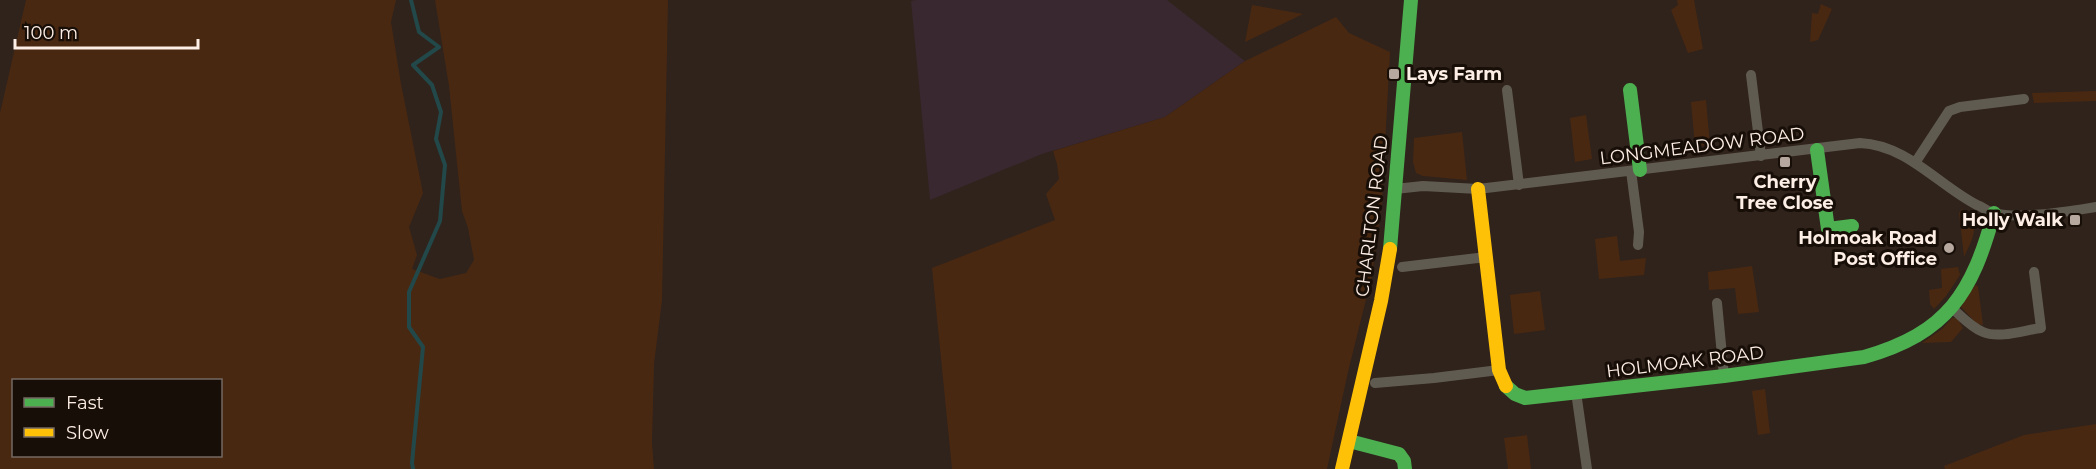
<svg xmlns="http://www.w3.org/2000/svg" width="2096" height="469" font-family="Montserrat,sans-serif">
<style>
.industrial{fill:#39282f}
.green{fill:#492812;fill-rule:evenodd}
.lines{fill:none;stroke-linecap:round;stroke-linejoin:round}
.stream{stroke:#224849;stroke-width:4}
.street{stroke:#605b50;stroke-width:10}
.fast{stroke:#4caf50;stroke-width:14}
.slow{stroke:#ffc107;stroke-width:14}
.poi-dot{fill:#b6a89f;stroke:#180e08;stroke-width:2}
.labels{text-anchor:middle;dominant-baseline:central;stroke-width:6;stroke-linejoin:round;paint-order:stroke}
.poi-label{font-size:18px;font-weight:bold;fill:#feefe6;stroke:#180e08;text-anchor:end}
.street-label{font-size:18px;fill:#feefe6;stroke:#180e08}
</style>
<rect width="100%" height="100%" fill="#2f231c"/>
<path class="industrial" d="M916,0H1167L1245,61L1165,117L1042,154L930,200L911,1Z"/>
<path class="green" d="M26,0H396L391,22L401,84L423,193L409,227L417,255L412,269L440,279L466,273L474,260L468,228L462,211L449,86L435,0H668L662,300L654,364L652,443L654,469H0V113ZM14,380H220V456H14Z
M1677,0H1694L1703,49L1688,53L1671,10L1678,5Z
M1821,4L1832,9L1818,40L1810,42L1812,13L1818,14Z
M1252,5L1303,14L1245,42Z
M1336,17L1349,33L1390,52L1382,201L1372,275L1348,372L1327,469H952L932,268L1055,220L1046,194L1059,179L1057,164L1053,151L1165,117L1245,61Z
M2096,91V101L2034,103L2032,93Z
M1706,100L1710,145L1695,146L1691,102Z
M1586,115L1592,159L1575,162L1570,118Z
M1462,132L1467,180L1423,176L1416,173L1413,162L1414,138Z
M1962,209C1982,225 1973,237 1964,257L1959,213Z
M1617,236L1620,261L1646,258L1644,275L1599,279L1595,239Z
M1752,266L1759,312L1738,314L1735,288L1709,290L1708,272Z
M1958,267L1960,275L1946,296L1934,309L1930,304L1929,290L1942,288L1941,269Z
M1975,285L1978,286L1983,325L1977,324L1961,307Z
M1540,291L1545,330L1514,334L1510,295Z
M1952,318H1957L1963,328L1951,342L1922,343L1942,329Z
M1765,389L1770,433L1758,435L1752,391Z
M2096,424V469H1945L1944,466L2024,435Z
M1527,435L1531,469H1508L1504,438Z"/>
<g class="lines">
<path class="stream" d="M411,0L419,32L439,47L413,65L432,85L441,112L436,139L445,165L440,221L409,292V327L423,347L412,463L413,469"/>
<path class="street" d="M1751,75L1761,156
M1507,90L1519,185
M1915,163L1949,111L1960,107L2024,99
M1631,171L1639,232L1638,245
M1395,189L1423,186L1478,189L1860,143C1907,145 1938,185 1977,205C1983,207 1988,212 1994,213C2019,220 2070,211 2096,207
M1402,267L1486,257
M1717,303L1724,376
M1952,308C1961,316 1971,327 1983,332C1999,339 2025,330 2041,328L2034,272
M1375,383L1434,378L1499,370
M1576,392L1587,469"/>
<path class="fast" d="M1630,90L1640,170
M1817,150L1828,229L1852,226
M1390,249L1411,0
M1506,386L1515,394L1525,398L1724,376L1864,357C1948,333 1972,293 1994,213
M1349,441L1399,454L1404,461L1405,469"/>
<path class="slow" d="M1478,189L1499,370L1506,386
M1342,469L1381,301L1390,249"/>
</g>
<g class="poi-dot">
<rect x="1388" y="68" width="12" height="12" rx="3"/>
<rect x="1779" y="156" width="12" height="12" rx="3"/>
<rect x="2069" y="214" width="12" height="12" rx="3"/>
<circle cx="1949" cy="248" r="6"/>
</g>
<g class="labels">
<g class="poi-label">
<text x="1406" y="74" text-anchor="start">Lays Farm</text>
<text x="1785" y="182" text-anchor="middle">Cherry<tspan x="1785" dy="21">Tree Close</tspan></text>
<text x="2063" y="220">Holly Walk</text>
<text x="1937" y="238">Holmoak Road<tspan x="1937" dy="21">Post Office</tspan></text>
</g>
<g class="street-label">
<text transform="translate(1702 146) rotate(-7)">LONGMEADOW ROAD</text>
<text transform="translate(1372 216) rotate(-83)">CHARLTON ROAD</text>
<text transform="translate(1685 362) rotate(-7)">HOLMOAK ROAD</text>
</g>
</g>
<rect x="12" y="379" width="210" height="78" fill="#180e08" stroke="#746861" stroke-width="1.5"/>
<rect x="24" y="398" width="30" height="9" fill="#4caf50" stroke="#746861" stroke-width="1.5"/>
<text x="66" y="409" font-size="18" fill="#feefe6">Fast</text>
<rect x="24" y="428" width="30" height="9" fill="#ffc107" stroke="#746861" stroke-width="1.5"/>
<text x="66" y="439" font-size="18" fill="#feefe6">Slow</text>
<path d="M15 39v9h183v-9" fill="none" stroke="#feefe6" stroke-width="3"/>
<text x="24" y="39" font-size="18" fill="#feefe6" stroke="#180e08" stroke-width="4.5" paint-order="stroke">100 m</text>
</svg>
